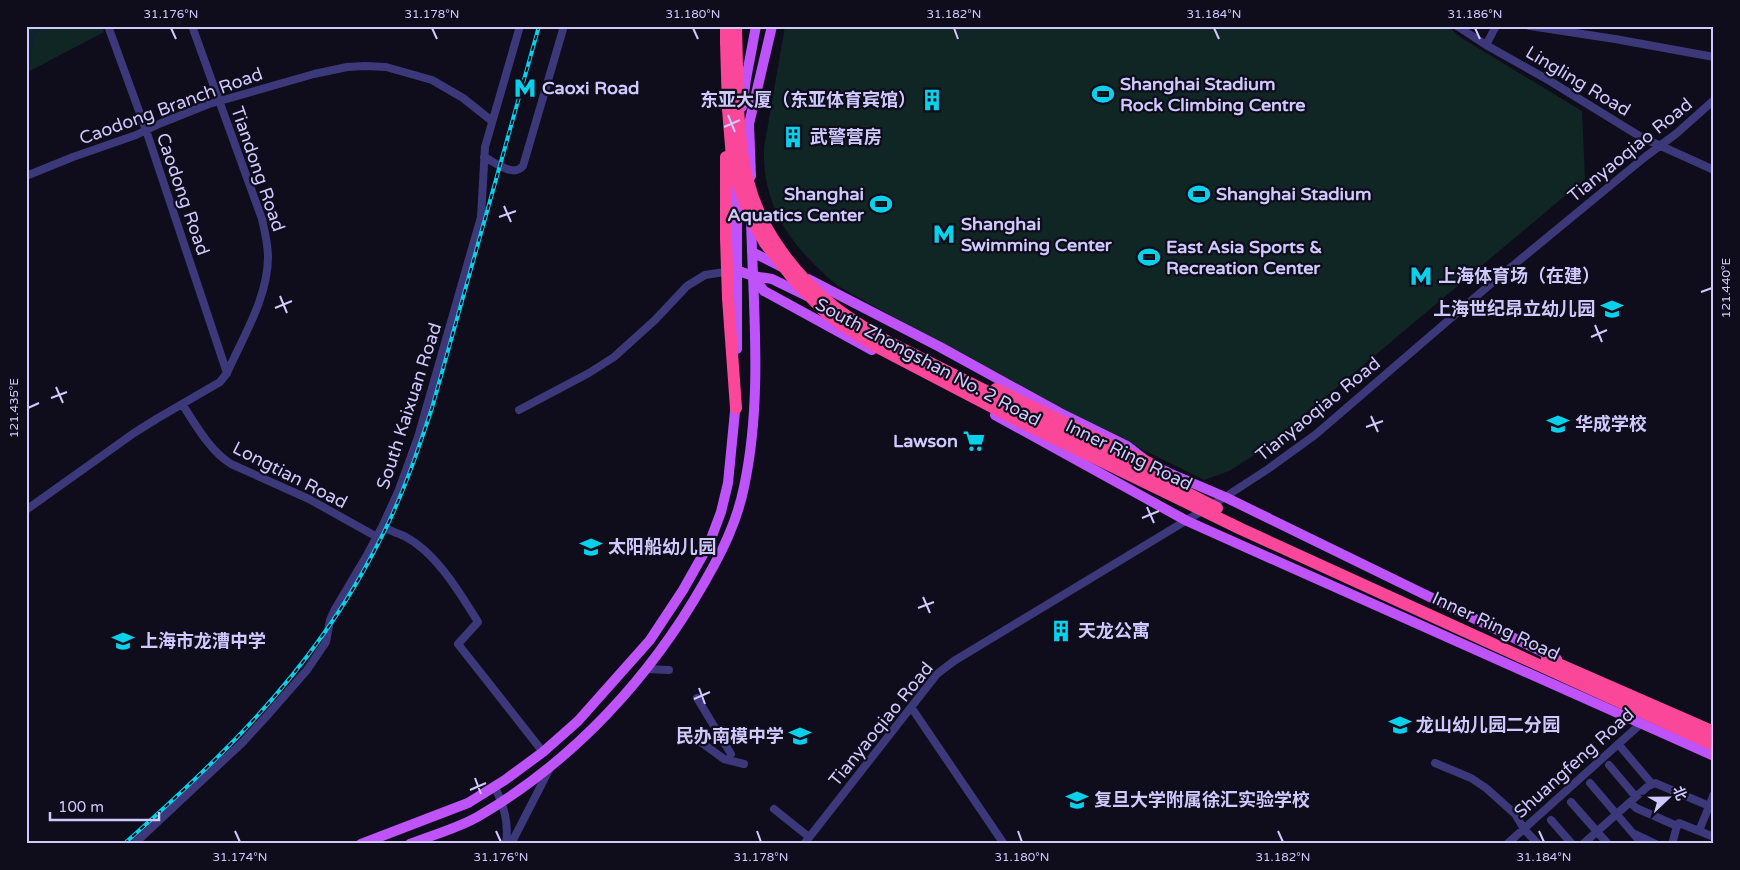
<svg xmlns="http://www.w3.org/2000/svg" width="1740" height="870" font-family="'Varela Round','Noto Sans SC',sans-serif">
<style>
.green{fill:#0f2625}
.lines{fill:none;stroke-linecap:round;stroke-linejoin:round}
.stream{stroke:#0d203f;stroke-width:2}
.minor{stroke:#3c387a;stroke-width:8}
.major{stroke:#be53fa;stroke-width:10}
.highway{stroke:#fa479a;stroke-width:12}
.rail-casing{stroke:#07d1eb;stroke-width:4}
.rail{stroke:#0f0c1c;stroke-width:2;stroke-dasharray:5.5;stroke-linecap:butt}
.highway-bridge{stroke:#fa479a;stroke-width:12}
.ticks{fill:none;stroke:#cfc9fd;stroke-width:2}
.labels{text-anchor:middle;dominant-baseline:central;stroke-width:4.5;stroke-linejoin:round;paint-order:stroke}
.street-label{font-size:18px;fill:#cfc9fd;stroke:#0f0c1c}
.poi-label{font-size:18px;font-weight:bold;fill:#cfc9fd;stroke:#0f0c1c;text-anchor:start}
.neatline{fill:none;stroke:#cfc9fd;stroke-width:2}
.ticks-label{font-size:12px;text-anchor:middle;fill:#cfc9fd}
</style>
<rect width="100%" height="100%" fill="#0f0c1c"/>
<path class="green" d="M26,26H102L104,32L26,73Z
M785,26H1448L1460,37L1582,111L1585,179L1261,451L1229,471L1204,480L1036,397L838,286C793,248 762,209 764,148Z"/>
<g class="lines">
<path class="stream" d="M26,47L33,46L32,37L42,26"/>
<path class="minor" d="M108,26L146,130L227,373
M1457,26L1486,45L1550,81L1641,137L1714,170
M1530,26L1615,39L1714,57
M1486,45L1496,26
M484,157C495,162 513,178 523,166L564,26
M26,176L73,157L136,135L159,124L209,104L314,74L347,67L365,66L386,67L432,80L463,98L492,121
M182,404C196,425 209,450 231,464L309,499L377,537
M519,410L589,373L614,357L655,320L687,286L705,275L731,271
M26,510L134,433L158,418L220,382L227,373C243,337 268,297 268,257C268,244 265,232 262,219L192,26
M382,527C389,530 397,533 404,536C436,552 460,593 478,622L458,644L543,752
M646,669L669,670
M697,698L731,754
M911,707L1004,844
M702,743L724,759L744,764
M1619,745L1652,784
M1435,763L1471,778L1486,788L1515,814L1524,829L1538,844
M1609,765L1636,797
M1590,783L1642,844
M495,787C504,807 509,822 506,844
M1571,802L1608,844
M1630,802L1636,808L1677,826L1679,823L1714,837
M774,809L809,837
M1551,820L1572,844
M1699,831L1714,794
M1635,834L1656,844
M134,844L242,743L265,718L307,670L326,642L330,620L335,609L367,555L382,527L398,492L418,437L481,217L485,147L520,26
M511,844L550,768
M804,844L937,674L954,661L1225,497L1268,469L1315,435L1493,282L1645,157L1677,133L1714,100
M1507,844L1645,720
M1583,844L1647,787L1655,783L1714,808
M1672,844L1677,826"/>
<path class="major" d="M742,107L746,79L756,26
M751,176L749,124L772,26
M737,186V349
M752,252L784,268
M736,270L753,276L772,279L807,296
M753,276L764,291L872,350
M808,279L940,347L1060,413L1127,446L1149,463L1169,473L1225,497L1557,659
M995,415L1187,521L1714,756
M361,844L468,803L505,780L543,752L578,721L650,640L683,590L709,544L721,512L728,483L736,401
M410,844C432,835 459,828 479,816C573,761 650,678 704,583C722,552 737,522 744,487C763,398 753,308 751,218"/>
<path class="highway" d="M726,26V42
M736,26L738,109
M728,298L736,408
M996,389L1122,451L1149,463"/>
<g class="rail-casing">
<path id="rail" d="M124,844C196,780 267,714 322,636C346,603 366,568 384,532C404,492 418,450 432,408L539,26"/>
</g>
<use href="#rail" class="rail"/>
<path class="highway-bridge" d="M726,42L728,109L732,158L736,179L748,212L765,243L795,281L826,313L842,325L877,347L1015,419L1241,529L1714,745
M738,109C740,133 741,158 748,181C760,230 795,275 833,306C848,318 865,328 881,338L1217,508
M726,157V238L728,298
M1547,659L1714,732"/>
</g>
<path class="ticks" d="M171,28L176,39M432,28L437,39M693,28L698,39M954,28L958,39M1214,28L1219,39M1475,28L1480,39M728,115L735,132M724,127L740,120M504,206L511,222M499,217L516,211M1701,292L1712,288M280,296L287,313M275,308L292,301M1595,325L1602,342M1591,337L1607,330M56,387L63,403M51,398L67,392M28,408L39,403M1371,416L1378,432M1366,427L1383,421M1147,507L1154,523M1142,518L1159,511M923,597L930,613M918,608L934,602M699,688L705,704M694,699L710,692M475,778L481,794M470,790L486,783M235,831L240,842M496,831L501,842M757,831L761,842M1018,831L1022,842M1278,831L1283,842M1539,831L1544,842"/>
<defs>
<g id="metro-bare" transform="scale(1.725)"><path d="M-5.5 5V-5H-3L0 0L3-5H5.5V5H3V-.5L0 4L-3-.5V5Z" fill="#07d1eb" stroke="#0f0c1c" stroke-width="2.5" paint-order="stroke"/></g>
<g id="stadium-bare" transform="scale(1.725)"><path d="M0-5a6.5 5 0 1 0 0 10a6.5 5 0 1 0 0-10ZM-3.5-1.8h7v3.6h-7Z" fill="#07d1eb" stroke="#0f0c1c" stroke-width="2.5" paint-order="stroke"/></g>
<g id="building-bare" transform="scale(1.725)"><path d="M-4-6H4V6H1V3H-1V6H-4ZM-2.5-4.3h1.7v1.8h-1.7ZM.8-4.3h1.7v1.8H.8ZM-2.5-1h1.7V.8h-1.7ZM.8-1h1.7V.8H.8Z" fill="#07d1eb" stroke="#0f0c1c" stroke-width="2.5" paint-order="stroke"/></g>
<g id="school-bare" transform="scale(1.725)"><path d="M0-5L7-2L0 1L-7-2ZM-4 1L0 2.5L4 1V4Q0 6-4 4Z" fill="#07d1eb" stroke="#0f0c1c" stroke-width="2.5" paint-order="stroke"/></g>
<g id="supermarket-bare" transform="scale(1.725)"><path d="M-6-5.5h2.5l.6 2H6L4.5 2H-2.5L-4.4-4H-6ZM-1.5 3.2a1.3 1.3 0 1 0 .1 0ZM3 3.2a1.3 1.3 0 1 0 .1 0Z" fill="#07d1eb" stroke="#0f0c1c" stroke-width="2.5" paint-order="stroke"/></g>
</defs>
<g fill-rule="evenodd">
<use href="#metro-bare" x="525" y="88"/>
<use href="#stadium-bare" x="1103" y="94"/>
<use href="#building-bare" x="932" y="100"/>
<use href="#building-bare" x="793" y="137"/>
<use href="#stadium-bare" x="1199" y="194"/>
<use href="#stadium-bare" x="881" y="204"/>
<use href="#metro-bare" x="944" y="234"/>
<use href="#stadium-bare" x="1149" y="257"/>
<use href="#metro-bare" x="1421" y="276"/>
<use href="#school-bare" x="1612" y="309"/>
<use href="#school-bare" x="1558" y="424"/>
<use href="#supermarket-bare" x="974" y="441"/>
<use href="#school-bare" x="591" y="547"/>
<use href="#building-bare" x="1061" y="631"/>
<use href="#school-bare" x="123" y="641"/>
<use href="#school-bare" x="1400" y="725"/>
<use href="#school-bare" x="800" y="736"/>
<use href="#school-bare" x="1077" y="800"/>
</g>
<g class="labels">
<g class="street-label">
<text transform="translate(1578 81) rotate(31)">Lingling Road</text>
<text transform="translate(171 106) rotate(-20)">Caodong Branch Road</text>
<text transform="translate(1630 150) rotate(-39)">Tianyaoqiao Road</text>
<text transform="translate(258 169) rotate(71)">Tiandong Road</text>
<text transform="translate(183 194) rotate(71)">Caodong Road</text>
<text transform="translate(928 362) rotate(28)">South Zhongshan No. 2 Road</text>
<text transform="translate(409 406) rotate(-72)">South Kaixuan Road</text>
<text transform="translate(1318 409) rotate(-39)">Tianyaoqiao Road</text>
<text transform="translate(1129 455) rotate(26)">Inner Ring Road</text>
<text transform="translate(290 475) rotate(27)">Longtian Road</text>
<text transform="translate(1496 626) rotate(25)">Inner Ring Road</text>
<text transform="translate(881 724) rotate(-51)">Tianyaoqiao Road</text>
<text transform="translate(1574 763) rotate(-42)">Shuangfeng Road</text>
</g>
<g class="poi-label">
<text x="1120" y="84">Shanghai Stadium<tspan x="1120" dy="21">Rock Climbing Centre</tspan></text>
<text x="542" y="88">Caoxi Road</text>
<text x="916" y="100" text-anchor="end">东亚大厦（东亚体育宾馆）</text>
<text x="810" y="137">武警营房</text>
<text x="864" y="194" text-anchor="end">Shanghai<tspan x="864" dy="21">Aquatics Center</tspan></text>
<text x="1216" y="194">Shanghai Stadium</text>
<text x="961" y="224">Shanghai<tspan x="961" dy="21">Swimming Center</tspan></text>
<text x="1166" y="247">East Asia Sports &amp;<tspan x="1166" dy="21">Recreation Center</tspan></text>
<text x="1438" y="276">上海体育场（在建）</text>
<text x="1595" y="309" text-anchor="end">上海世纪昂立幼儿园</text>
<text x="1575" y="424">华成学校</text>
<text x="958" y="441" text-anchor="end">Lawson</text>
<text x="608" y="547">太阳船幼儿园</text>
<text x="1078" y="631">天龙公寓</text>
<text x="140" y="641">上海市龙漕中学</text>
<text x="1416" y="725">龙山幼儿园二分园</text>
<text x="784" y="736" text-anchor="end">民办南模中学</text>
<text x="1094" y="800">复旦大学附属徐汇实验学校</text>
</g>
</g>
<rect width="1740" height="870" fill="none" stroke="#0f0c1c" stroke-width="55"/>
<g transform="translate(1668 798) rotate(68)" stroke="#0f0c1c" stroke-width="4" paint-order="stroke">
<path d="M0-4L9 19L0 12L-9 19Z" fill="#cfc9fd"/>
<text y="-8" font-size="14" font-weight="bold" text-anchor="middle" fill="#cfc9fd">北</text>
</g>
<path d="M50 812v8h109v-8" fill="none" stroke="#cfc9fd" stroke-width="2.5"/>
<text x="58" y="812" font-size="15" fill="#cfc9fd" stroke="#0f0c1c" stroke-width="4" paint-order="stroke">100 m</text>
<rect x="28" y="28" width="1684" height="814" class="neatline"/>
<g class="ticks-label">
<text x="171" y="18">31.176°N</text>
<text x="432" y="18">31.178°N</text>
<text x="693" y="18">31.180°N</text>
<text x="954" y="18">31.182°N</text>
<text x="1214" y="18">31.184°N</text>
<text x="1475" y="18">31.186°N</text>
<text transform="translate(1726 288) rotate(-90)" y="4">121.440°E</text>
<text transform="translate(14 408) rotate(-90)" y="4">121.435°E</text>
<text x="240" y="861">31.174°N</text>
<text x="501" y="861">31.176°N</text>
<text x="761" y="861">31.178°N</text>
<text x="1022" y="861">31.180°N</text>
<text x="1283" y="861">31.182°N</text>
<text x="1544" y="861">31.184°N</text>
</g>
</svg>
